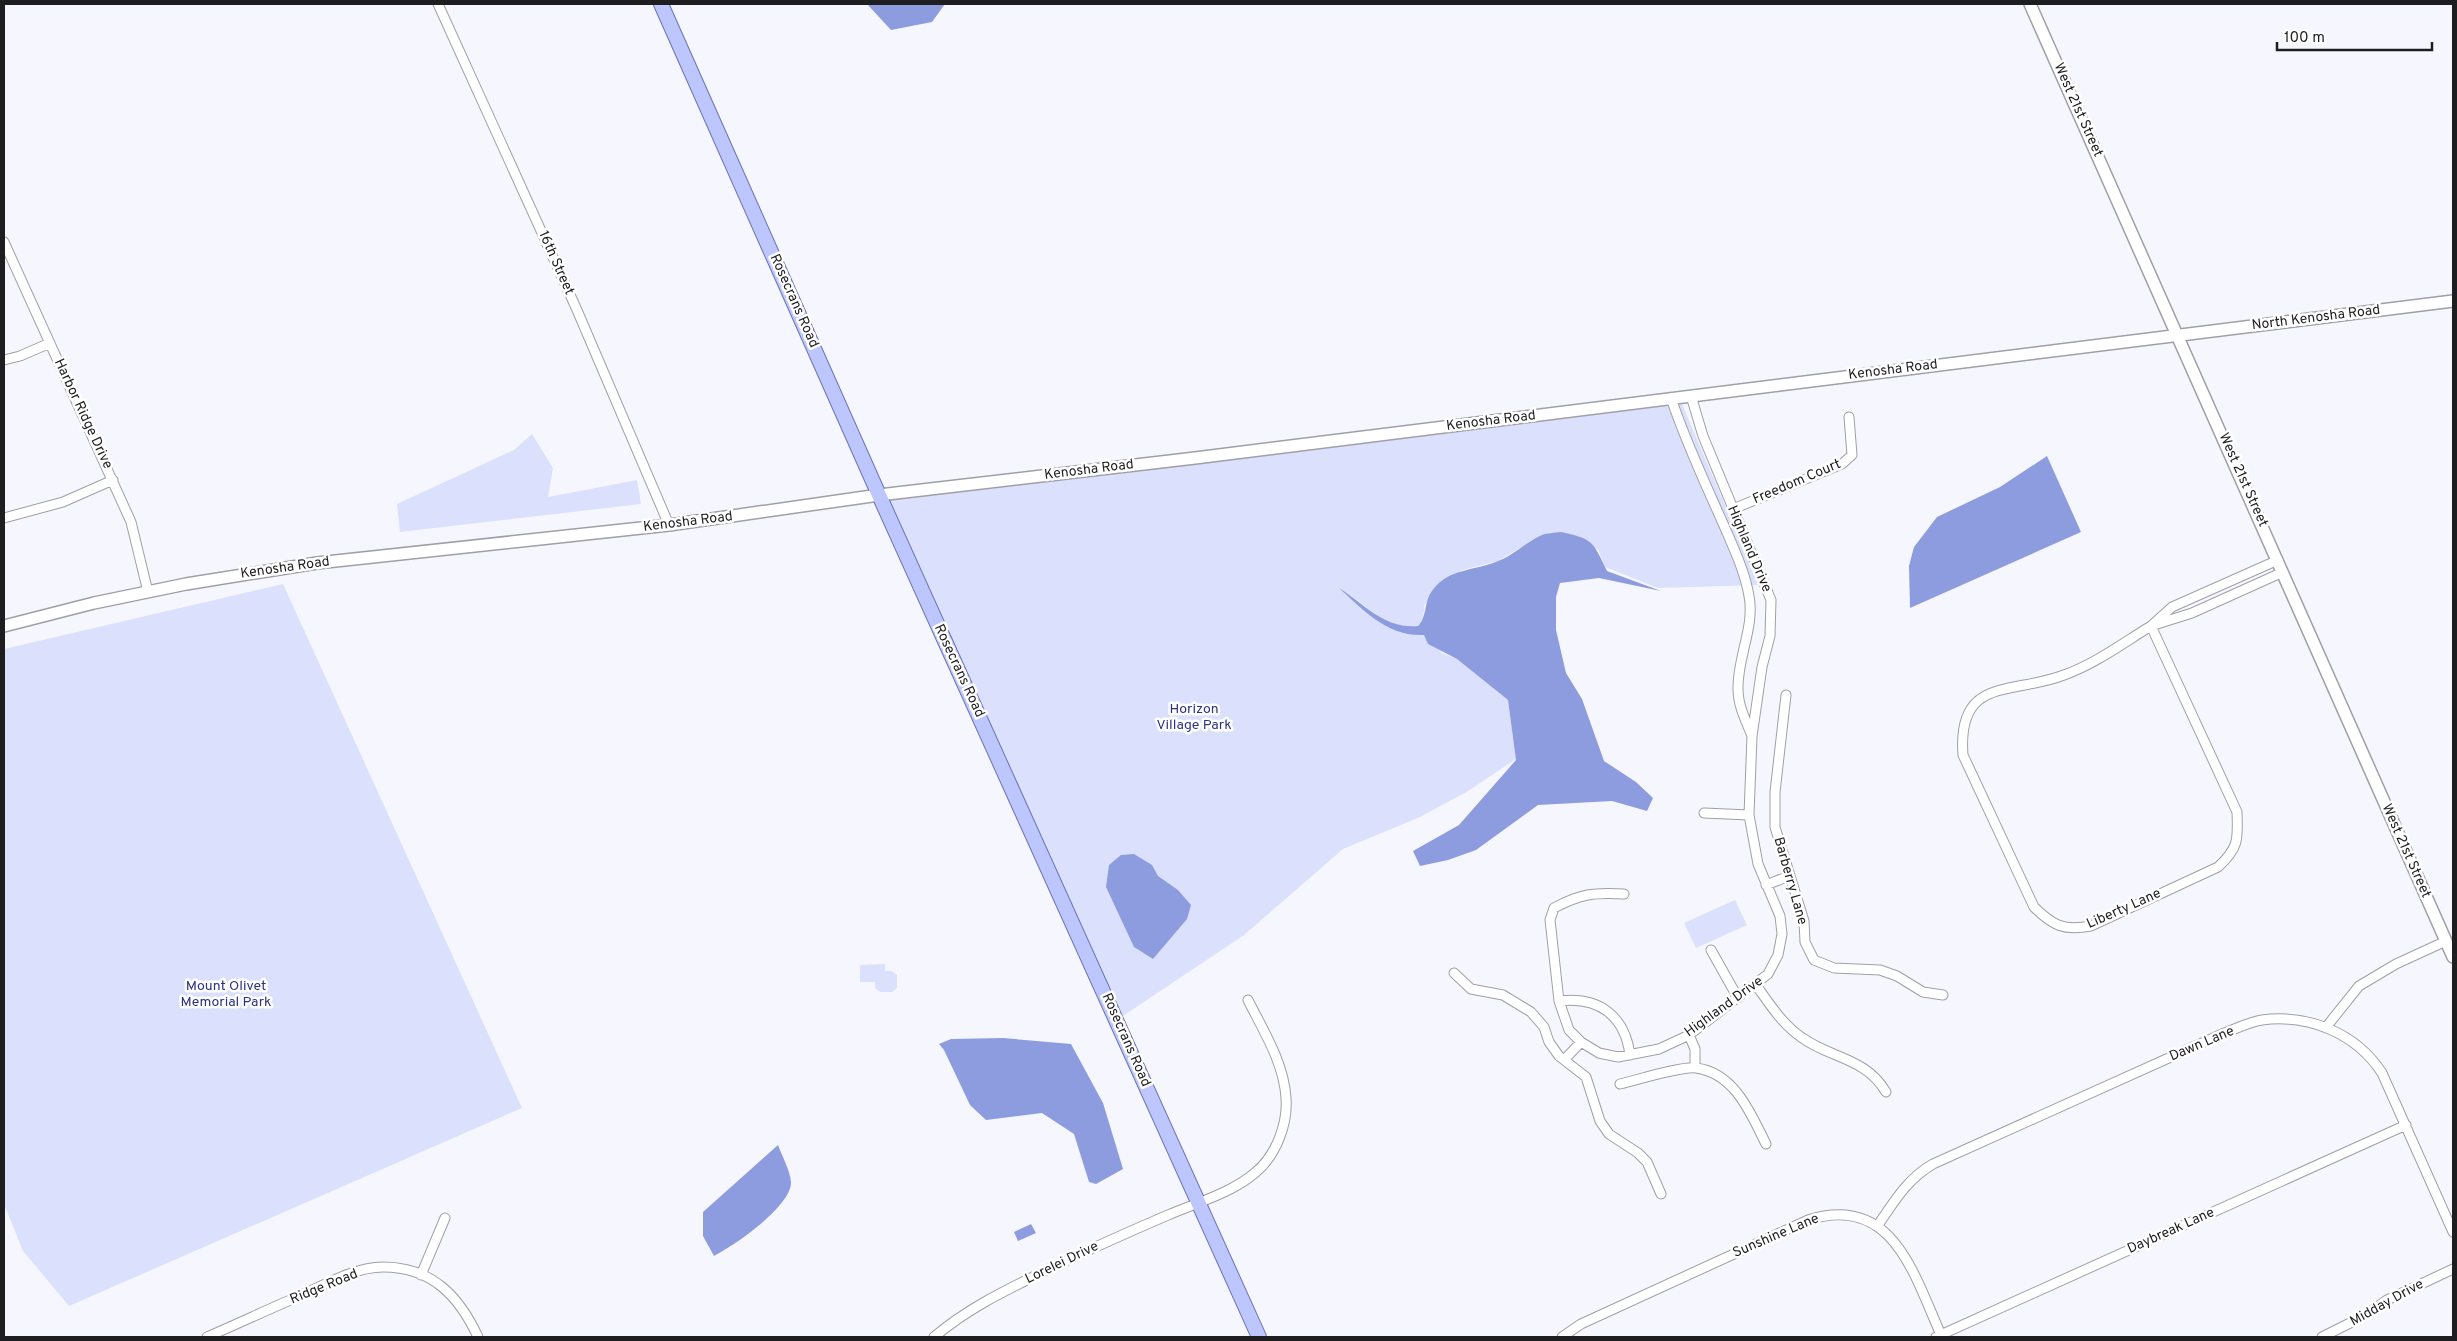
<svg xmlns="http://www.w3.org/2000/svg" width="2457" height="1341" font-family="Overpass,sans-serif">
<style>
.green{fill:#dbe1fd}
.water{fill:#8d9bdf}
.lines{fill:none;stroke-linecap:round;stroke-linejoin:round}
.minor-casing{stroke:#9fa0a6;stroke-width:11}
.tertiary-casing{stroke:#9fa0a6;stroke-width:14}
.primary-casing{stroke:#6973af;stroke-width:16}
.minor{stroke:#fff;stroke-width:9}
.tertiary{stroke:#fff;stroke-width:11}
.primary{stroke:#bdc7fd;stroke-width:14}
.labels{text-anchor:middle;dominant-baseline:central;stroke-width:5;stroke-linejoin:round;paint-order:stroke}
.street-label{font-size:14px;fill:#1e1e21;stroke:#fff}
.park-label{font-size:14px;fill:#2d3281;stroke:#fff}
</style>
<rect width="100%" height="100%" fill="#f6f7fe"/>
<path class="green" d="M1679,397L1759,585L1658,588L1605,567L1598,549L1542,535L1498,561L1462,570L1425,604L1422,622L1418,626C1384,629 1369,606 1342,590C1357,608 1400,637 1424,635L1442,653L1457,659L1508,700L1516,759L1468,791L1420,817L1343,849L1244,935L1117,1020L879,495Z
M532,434L553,468L548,497L637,480L641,504L400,532L397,504L514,450Z
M283,584L522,1108L69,1306L23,1251L4,1204V649Z
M1735,900L1747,925L1696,948L1684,923Z
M885,964V971H892L897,975V988L892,992H880L875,988V982H860V965Z"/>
<path class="water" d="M867,4H945L932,22L891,30Z
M2047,456L2081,532L1910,608L1909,566L1914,547L1937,517L2000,487Z
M1561,532C1594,539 1593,542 1607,571L1661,591L1599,578L1560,583L1556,597V630L1566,673L1582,699L1604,761L1636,782L1653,798L1647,811L1612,801L1538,805L1476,850L1448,860L1420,866L1413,851L1459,825L1516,760L1508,700L1457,659L1428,644L1424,635C1388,637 1363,610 1339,588C1366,605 1384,629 1418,626C1427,618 1424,601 1432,591C1448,568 1475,571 1498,561C1514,555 1526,542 1542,535C1547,533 1555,533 1561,532Z
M1134,854L1152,865L1158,876L1178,890L1191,905L1187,919L1153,959L1134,947L1106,887L1109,865L1121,855Z
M1003,1038L1071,1044L1103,1103L1123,1169L1096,1184L1089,1182L1074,1134L1042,1113L986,1120L970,1105L944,1050L939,1044L951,1039Z
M778,1145C782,1156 790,1170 791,1182C792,1206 734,1246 714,1256L703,1236V1212Z
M1031,1224L1036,1233L1018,1241L1014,1232Z"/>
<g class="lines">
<g class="minor-casing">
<path id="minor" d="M438,4L577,310L669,525
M4,242L131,522L148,592
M4,360L20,356L50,343
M1671,398C1686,443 1706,485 1725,528C1734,549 1745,572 1749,596C1755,627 1737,658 1738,689C1738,706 1746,721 1752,736
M1733,509L1842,464L1852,455L1849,417
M4,518L63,502L113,480
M2154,625L2192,613L2283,572
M2151,626L2237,812C2238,839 2239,848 2218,867L2091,926C2064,931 2053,926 2034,907L1963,755C1957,676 2012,695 2064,675C2095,664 2123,643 2151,626Z
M2151,626L2172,607L2278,560
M1786,695L1775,792V827L1804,921L1805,942L1814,960L1834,968L1880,970L1897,976L1923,992L1943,995
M1704,813L1749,815
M1766,885L1789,876
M1624,894C1594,892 1580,894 1554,908L1550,920L1559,1001L1569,1030L1581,1042L1599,1053L1618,1057L1659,1049L1689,1035L1768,974L1778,955L1782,934L1780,916L1758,864L1749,815L1752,736L1762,667L1770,636L1771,600L1703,436L1691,396
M1711,950L1738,998
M1454,973L1471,989L1503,995L1531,1012L1544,1027L1549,1042L1559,1056L1586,1077L1600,1121L1609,1134L1638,1153L1647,1162L1661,1194
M1756,985C1769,1003 1782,1024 1801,1037C1831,1059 1865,1057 1886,1092
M1559,1001C1599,996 1625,1016 1630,1055
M2327,1026L2359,986L2396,964L2446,941
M1689,1035L1695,1049V1067
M1565,1059L1581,1042
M1620,1084C1637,1080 1682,1066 1696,1068C1735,1073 1751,1114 1766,1144
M1878,1225C1894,1202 1907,1179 1933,1164L2222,1034C2235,1029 2249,1022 2262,1020C2309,1014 2356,1033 2382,1073L2453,1232
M421,1275L445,1218
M207,1337C237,1324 267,1310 297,1297C323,1286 354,1267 383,1267C432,1267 459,1296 478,1337
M934,1337C966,1310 1000,1293 1037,1275C1080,1253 1124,1234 1168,1215C1196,1203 1232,1193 1256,1172C1276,1155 1288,1124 1286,1098C1284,1063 1263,1030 1248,1000
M1562,1337L1581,1324L1808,1220C1894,1193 1914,1276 1942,1337
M1936,1337L2406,1125
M2322,1337L2362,1317L2387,1300L2453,1269"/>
</g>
<g class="tertiary-casing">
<path id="tertiary" d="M2030,4L2453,957
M4,626L94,603L186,584L317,563L669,525L879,495L1195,458L2453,301"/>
</g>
<g class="primary-casing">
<path id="primary" d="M661,4L879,495L1259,1337"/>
</g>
<use href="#minor" class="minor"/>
<use href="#tertiary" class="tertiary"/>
<use href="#primary" class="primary"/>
</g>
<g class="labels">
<g class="street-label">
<text transform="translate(2078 110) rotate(66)">West 21st Street</text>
<text transform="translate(556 263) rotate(66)">16th Street</text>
<text transform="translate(794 301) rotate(66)">Rosecrans Road</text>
<text transform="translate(2316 318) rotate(-7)">North Kenosha Road</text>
<text transform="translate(1893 370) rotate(-7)">Kenosha Road</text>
<text transform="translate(83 414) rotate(65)">Harbor Ridge Drive</text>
<text transform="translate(1491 421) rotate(-7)">Kenosha Road</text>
<text transform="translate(1089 470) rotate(-7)">Kenosha Road</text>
<text transform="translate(2243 480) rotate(66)">West 21st Street</text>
<text transform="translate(1797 482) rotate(-23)">Freedom Court</text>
<text transform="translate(688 522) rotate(-7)">Kenosha Road</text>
<text transform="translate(1749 549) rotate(67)">Highland Drive</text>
<text transform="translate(285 568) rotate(-8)">Kenosha Road</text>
<text transform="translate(959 671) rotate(65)">Rosecrans Road</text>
<text transform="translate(2406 851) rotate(66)">West 21st Street</text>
<text transform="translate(1790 881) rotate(74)">Barberry Lane</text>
<text transform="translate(2124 909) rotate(-24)">Liberty Lane</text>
<text transform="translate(1724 1007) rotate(-36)">Highland Drive</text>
<text transform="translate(1126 1040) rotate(66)">Rosecrans Road</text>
<text transform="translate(2202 1044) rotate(-23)">Dawn Lane</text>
<text transform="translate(2171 1231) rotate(-24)">Daybreak Lane</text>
<text transform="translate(1776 1236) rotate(-23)">Sunshine Lane</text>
<text transform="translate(1062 1263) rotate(-26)">Lorelei Drive</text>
<text transform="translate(324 1287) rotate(-22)">Ridge Road</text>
<text transform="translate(2387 1303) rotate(-29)">Midday Drive</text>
</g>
<g class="park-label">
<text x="1194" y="709">Horizon<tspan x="1194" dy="16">Village Park</tspan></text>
<text x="226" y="986">Mount Olivet<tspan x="226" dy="16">Memorial Park</tspan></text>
</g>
</g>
<rect width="2457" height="1341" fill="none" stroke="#1e1e21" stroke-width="10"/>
<path d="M2277 42v8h155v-8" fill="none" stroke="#1e1e21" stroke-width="2.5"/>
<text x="2284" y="42" font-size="15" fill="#1e1e21" stroke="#ffffff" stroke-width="4" paint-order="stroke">100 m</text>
</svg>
